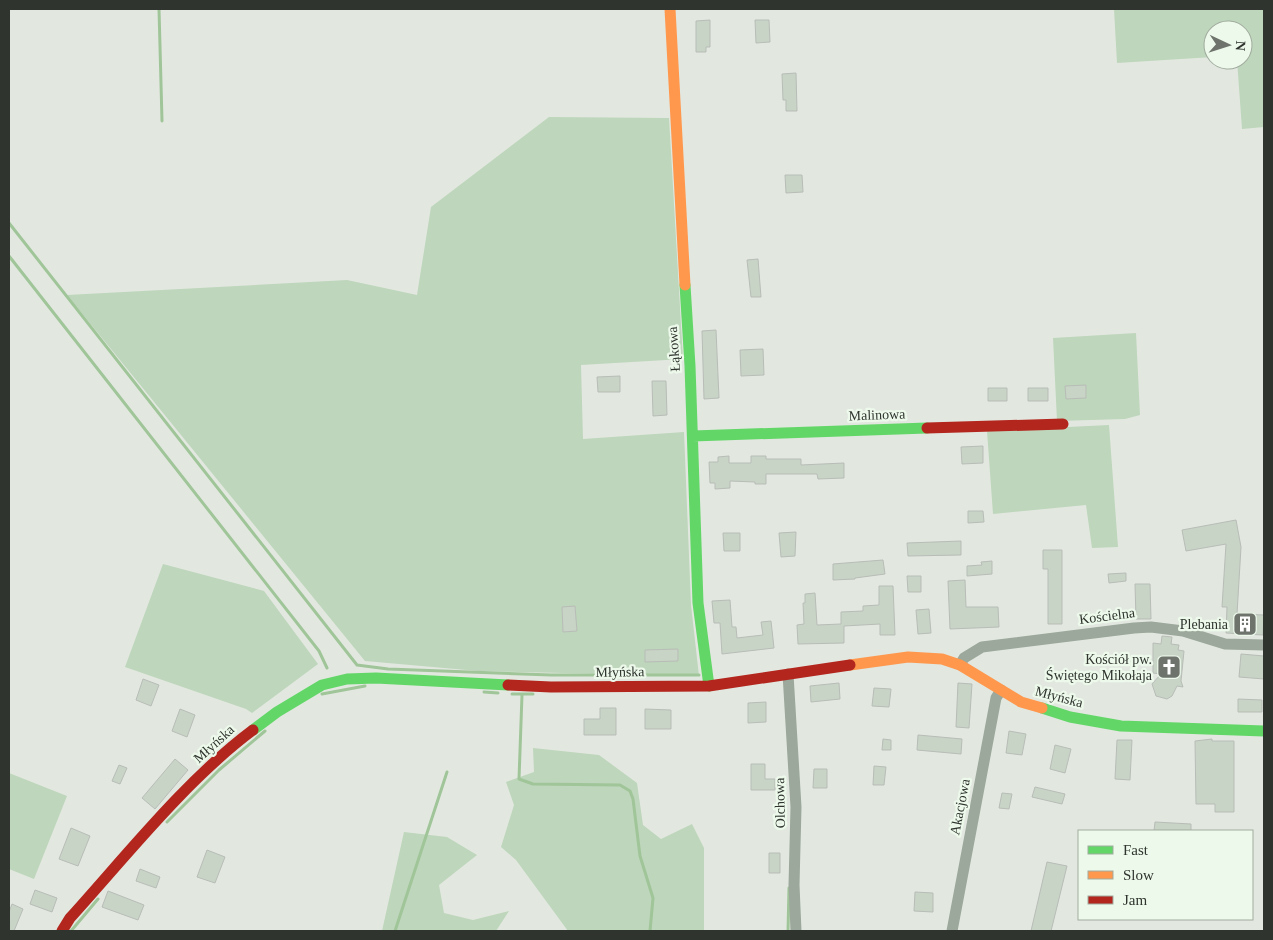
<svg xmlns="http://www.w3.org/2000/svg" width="1273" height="940" font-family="Georgia,serif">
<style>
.green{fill:#bed6bb}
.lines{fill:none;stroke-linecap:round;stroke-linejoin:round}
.stream{stroke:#a0c599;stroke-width:3}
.building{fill:#c8d4c6;stroke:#b8bdb7}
.street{stroke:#9ca89b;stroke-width:11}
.fast{stroke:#63d668;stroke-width:11}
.slow{stroke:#ff974d;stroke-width:11}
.jam{stroke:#b3261e;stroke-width:11}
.labels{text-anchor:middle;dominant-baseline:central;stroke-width:4.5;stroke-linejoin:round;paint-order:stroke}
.street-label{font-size:14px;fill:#2f342e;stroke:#edfaeb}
.poi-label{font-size:14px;fill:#2f342e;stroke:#edfaeb;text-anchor:end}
</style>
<rect width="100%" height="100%" fill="#e2e8e0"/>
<path class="green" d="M1114,9H1264V127L1242,129L1237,60H1243V30H1213V57L1117,63Z
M549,117L669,118L683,359L581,365L583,439L684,432L691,605L699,676L478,671L365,661L67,295L347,280L417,295L431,207Z
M1136,333L1140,415L1125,419L1057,421L1053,338Z
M1109,425L1118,547L1092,548L1086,505L993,514L987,431Z
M163,564L264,591L318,664L252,713L246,709L125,667Z
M533,748L599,755L637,783L643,825L661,839L692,824L704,848V931H568L516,860L501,847L514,805L506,782L534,772Z
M9,773L67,796L34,879L9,869Z
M404,832L447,837L477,855L439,885L444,913L473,920L509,911L496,931H382Z"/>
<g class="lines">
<path class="stream" d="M159,9L162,121
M9,223L357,665L388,669L551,675H699
M9,256L319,651L327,668
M484,692L498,693
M322,694L365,686
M512,694H533
M522,695L519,779L533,784L620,785L630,791L633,799L640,856L653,898L650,931
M167,822L219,770L265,731
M71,931L98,899
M395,931L447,772
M788,931L789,888"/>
</g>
<path class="building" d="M710,20V47H706V52H696V21Z
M755,20H769L770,42L756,43Z
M796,73L797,111H786V100H783L782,74Z
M785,175H802L803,192L786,193Z
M758,259L761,297H751L747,260Z
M716,330L719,398L704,399L702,331Z
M763,349L764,375L741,376L740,350Z
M620,376V392H598L597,377Z
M652,381H666L667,415L653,416Z
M1086,385V398L1066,399L1065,386Z
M988,388H1007V401H988Z
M1028,388H1048V401H1028Z
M983,446V463L962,464L961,447Z
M729,456V463H751V456H766V459H801V465L844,463V478L818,479L817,474H766V484H755V482L730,481V488L715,489V483H710L709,462H718V457Z
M968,511H983L984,522L968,523Z
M1236,520L1241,547L1237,614L1264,615L1263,635L1226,633L1227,607H1222L1226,544L1186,551L1182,530Z
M796,532L795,556L781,557L779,533Z
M723,533H740V551H724Z
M961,541V555L908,556L907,543Z
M1043,550H1062V624H1048V569H1043Z
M883,560L885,574L855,578V579L833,580V564Z
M992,561V574L967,576V566L982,565L981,562Z
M1126,573V581L1109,583L1108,574Z
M907,576H921V592H908Z
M965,580L966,607H998L999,627L950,629L948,581Z
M1135,584H1150L1151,619H1136Z
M879,586H893L895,635H880V624L844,626V643L798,644L797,625L804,624L803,603H805V594L815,593L817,625L841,624V612L863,611V606L879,605Z
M730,600L732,627H736L737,638L763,635L761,622L771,621L774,648L722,654L720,623H714L712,601Z
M575,606L577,631L563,632L562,607Z
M929,609L931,633L918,634L916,610Z
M1162,636L1172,637L1171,644L1179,645L1178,650L1184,651L1181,681L1183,687L1177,686L1172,696L1167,699L1156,696L1152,684L1161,674L1153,673V643L1161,644Z
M678,649V661L645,662V650Z
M1241,654L1264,656V679L1239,677Z
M143,679L159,685L151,706L136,700Z
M839,683L840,699L811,702L810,686Z
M958,683L972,684L969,728L956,727Z
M874,688L891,689L889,707L872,706Z
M1238,699L1262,700V712H1238Z
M766,702V722L748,723V703Z
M600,708H616V735H584V719H600Z
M180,709L195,715L187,737L172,731Z
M645,709L671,710V729H645Z
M1009,731L1026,734L1022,755L1006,753Z
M918,735L962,739L961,754L917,750Z
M883,739L891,740V750H882Z
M1212,739V741H1234V812H1215V804H1196L1195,741Z
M1117,740H1132L1130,780L1115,779Z
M1055,745L1071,749L1065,773L1050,769Z
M175,759L188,770L155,809L142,798Z
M751,764H765V779H775V790H751Z
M119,765L127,768L120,784L112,781Z
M874,766L886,767L884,785H873Z
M814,769H827V788H813Z
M1035,787L1065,794L1062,804L1032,797Z
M1002,793L1012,794L1009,809L999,808Z
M1155,822L1191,824V831H1154Z
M71,828L90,836L78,866L59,859Z
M207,850L225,857L215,883L197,877Z
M769,853H780V873H769Z
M1047,862L1067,866L1053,923L1051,931H1031Z
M140,869L160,877L156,888L136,881Z
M35,890L57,898L52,912L30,904Z
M108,891L144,905L138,920L102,907Z
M915,892L933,893V912L914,911Z
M12,904L23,909L14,931H9V912Z"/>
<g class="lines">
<path class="street" d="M960,665L964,658L982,647L1134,628L1151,627L1183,631L1225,644L1264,645
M788,674L796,807L794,885L796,931
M952,931L996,698L1001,690"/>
<path class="fast" d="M685,285L690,366L698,603L709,686
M693,436L927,428
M1042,708L1070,717L1121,726L1264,731
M253,730L277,712L322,685L347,679L376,678L508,685"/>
<path class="slow" d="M670,9L685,285
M850,665L908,657L942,659L960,665L1021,702L1042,708"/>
<path class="jam" d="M927,428L1063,424
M508,685L551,687L709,686L850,665
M62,931L70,918C127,855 186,780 253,730"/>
</g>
<defs>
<g id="building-square" transform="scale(1.25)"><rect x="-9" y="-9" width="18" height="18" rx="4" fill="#6e736c" stroke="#edfaeb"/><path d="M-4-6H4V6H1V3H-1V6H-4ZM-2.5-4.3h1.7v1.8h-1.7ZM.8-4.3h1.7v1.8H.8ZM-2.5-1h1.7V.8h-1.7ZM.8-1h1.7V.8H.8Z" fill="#fff"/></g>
<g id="church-square" transform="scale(1.25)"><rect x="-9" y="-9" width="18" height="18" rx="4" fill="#6e736c" stroke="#edfaeb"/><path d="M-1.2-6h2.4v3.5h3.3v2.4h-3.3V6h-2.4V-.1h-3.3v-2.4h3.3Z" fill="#fff"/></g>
</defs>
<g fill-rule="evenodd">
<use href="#building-square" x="1245" y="624"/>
<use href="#church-square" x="1169" y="667"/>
</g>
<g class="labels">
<g class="street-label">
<text transform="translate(674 349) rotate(-94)">Łąkowa</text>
<text transform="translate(877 415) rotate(-2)">Malinowa</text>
<text transform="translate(1107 616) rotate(-7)">Kościelna</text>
<text transform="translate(620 672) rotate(-1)">Młyńska</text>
<text transform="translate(1059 697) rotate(15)">Młyńska</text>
<text transform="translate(214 744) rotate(-42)">Młyńska</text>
<text transform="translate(780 803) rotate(-91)">Olchowa</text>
<text transform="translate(960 807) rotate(-79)">Akacjowa</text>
</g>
<g class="poi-label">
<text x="1228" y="624">Plebania</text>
<text x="1152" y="659">Kościół pw.<tspan x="1152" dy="16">Świętego Mikołaja</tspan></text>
</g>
</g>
<rect width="1273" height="940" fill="none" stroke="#2f342e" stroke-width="20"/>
<rect x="1078" y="830" width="175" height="90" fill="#edfaeb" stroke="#a1ab9f"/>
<rect x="1088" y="846" width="25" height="8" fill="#63d668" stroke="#a1ab9f"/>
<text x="1123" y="855" font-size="15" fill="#2f342e">Fast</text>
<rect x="1088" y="871" width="25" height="8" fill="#ff974d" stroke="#a1ab9f"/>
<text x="1123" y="880" font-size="15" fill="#2f342e">Slow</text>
<rect x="1088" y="896" width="25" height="8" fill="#b3261e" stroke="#a1ab9f"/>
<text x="1123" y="905" font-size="15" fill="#2f342e">Jam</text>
<g transform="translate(1228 45) rotate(94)"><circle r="24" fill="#edfaeb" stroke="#a1ab9f"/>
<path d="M0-4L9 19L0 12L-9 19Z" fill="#6e736c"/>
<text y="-8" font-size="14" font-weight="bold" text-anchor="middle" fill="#2f342e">N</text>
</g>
</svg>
